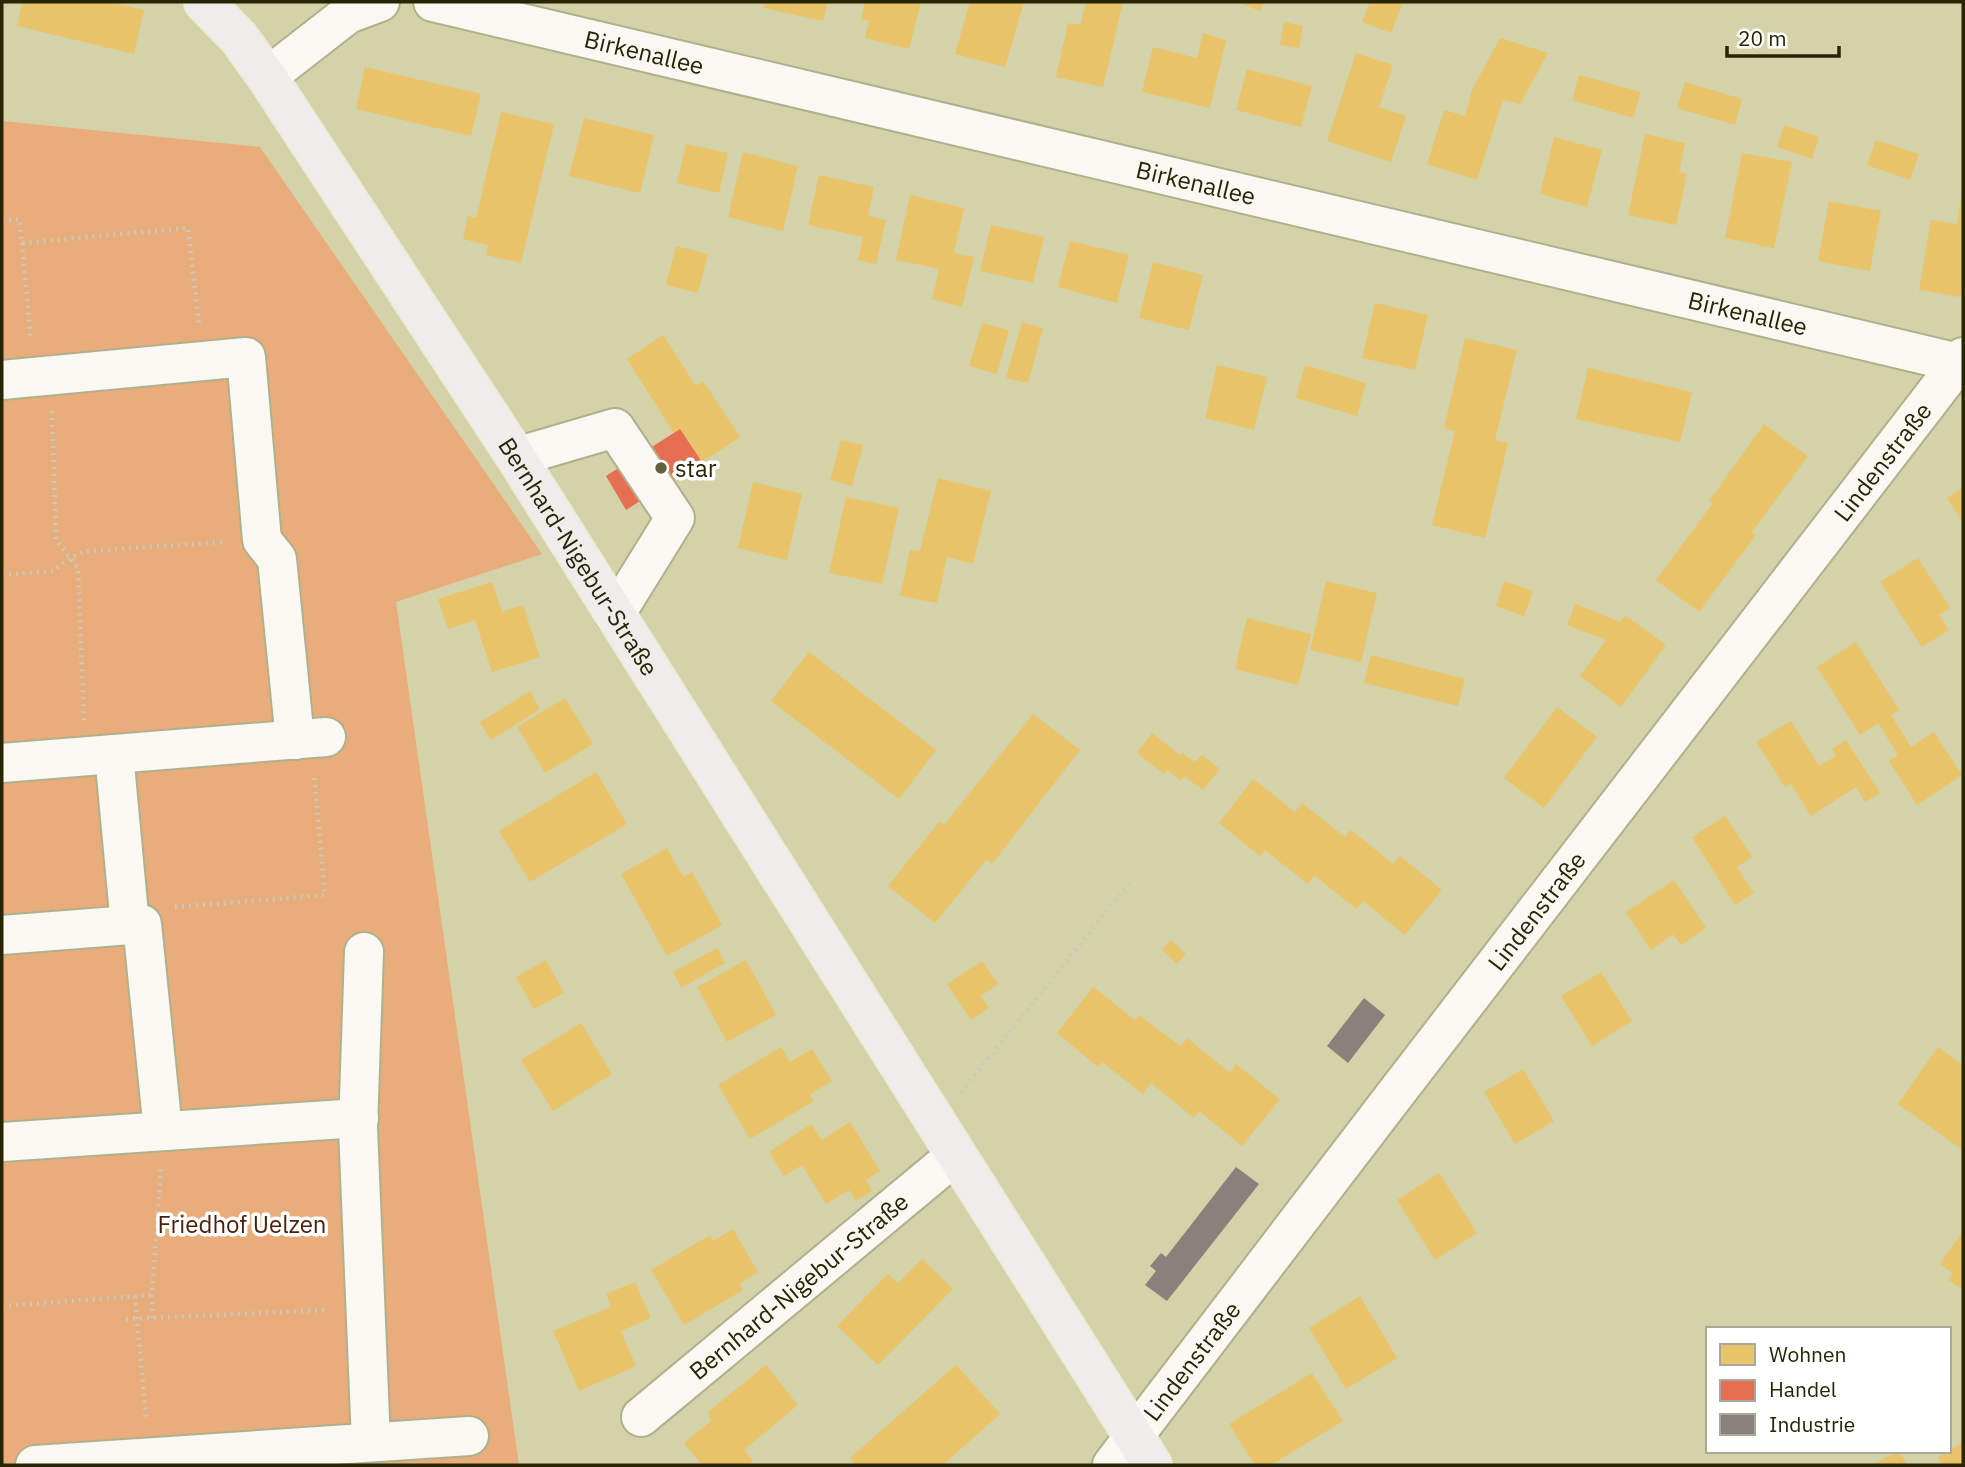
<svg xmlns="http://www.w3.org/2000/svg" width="1965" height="1467" font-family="'IBM Plex Sans',sans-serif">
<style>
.green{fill:#e9ad7c}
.homes{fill:#e9c46a}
.shops{fill:#e76f51}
.industry{fill:#8a817c}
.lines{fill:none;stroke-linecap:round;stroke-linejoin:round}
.minor-casing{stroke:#b1b08d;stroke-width:42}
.major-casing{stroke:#ecebd8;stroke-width:42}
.path{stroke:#cac9bc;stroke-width:4.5;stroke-dasharray:2 5;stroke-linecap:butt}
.minor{stroke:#f9f8f2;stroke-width:38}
.major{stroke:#eeedec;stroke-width:38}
.poi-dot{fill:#64623d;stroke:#fff;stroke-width:2.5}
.labels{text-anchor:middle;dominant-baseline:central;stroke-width:7;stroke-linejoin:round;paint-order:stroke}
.street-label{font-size:24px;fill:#272504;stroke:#fff}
.poi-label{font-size:24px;fill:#272504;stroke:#fff;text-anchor:start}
.park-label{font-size:24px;fill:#4c2109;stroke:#fff}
</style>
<rect width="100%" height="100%" fill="#d4d2a8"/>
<path class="green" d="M2,121L260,147L542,554L396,602L519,1465H2Z"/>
<path class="homes" d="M22,2H110L144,10L134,54L17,26Z
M765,2H828L823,21L763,8Z
M865,2H921L909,49L865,38L869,21L861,19Z
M970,2H1024L1005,67L955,54Z
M1086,2H1123L1103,87L1056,77L1068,23L1080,25Z
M1237,2H1264L1260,11Z
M1370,2H1403L1391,33L1362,22Z
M1284,22L1303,26L1299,48L1280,45Z
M1203,33L1226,40L1210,108L1142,92L1153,47L1197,58Z
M1500,38L1548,53L1520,104L1503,100L1477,180L1427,164L1444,110L1465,116L1472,90Z
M1356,53L1393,65L1379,107L1406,116L1391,162L1327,141Z
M365,67L481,94L471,136L356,109Z
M1247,69L1312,86L1301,127L1236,110Z
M1579,75L1641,92L1633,118L1572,100Z
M1685,82L1742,99L1735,125L1677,108Z
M501,112L554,124L521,263L486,255L488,245L463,239L468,216L476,218Z
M584,118L654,135L640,193L569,176Z
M1784,125L1819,137L1812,159L1777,147Z
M1645,134L1685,143L1679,172L1687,174L1676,225L1628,215Z
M1554,137L1602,150L1587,207L1540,194Z
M1876,140L1919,154L1910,180L1867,165Z
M686,144L728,153L719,193L677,183Z
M743,152L798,166L783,231L728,217Z
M1742,153L1792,162L1774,248L1725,238Z
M819,175L874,187L868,216L886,220L876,264L858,260L863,237L808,225Z
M1962,192L1963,280L1960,297L1919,290L1931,220L1957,224Z
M910,195L964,208L954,253L974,257L962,307L932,299L939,269L896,260Z
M1829,201L1881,211L1870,271L1818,261Z
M991,225L1044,237L1033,283L980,271Z
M1070,241L1129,255L1117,303L1058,287Z
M676,246L708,254L698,293L666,285Z
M1153,262L1203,275L1189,330L1139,318Z
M1375,303L1428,315L1415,370L1362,358Z
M1022,322L1043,328L1028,383L1006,378Z
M982,323L1009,330L997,374L969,366Z
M663,335L696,386L703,381L740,437L702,462L680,429L674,433L627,359Z
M1465,338L1517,350L1495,440L1508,443L1485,538L1432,525L1455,431L1444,428Z
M1217,365L1267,377L1254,430L1205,418Z
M1305,365L1366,383L1357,416L1296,398Z
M1588,368L1692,392L1680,442L1576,419Z
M1764,424L1808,456L1752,532L1756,535L1699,612L1656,580L1713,503L1709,501Z
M841,440L863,445L852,486L830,480Z
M938,478L991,491L973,564L947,557L937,603L900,596L910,550L920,551Z
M753,482L802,494L787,560L738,548Z
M1963,488V522L1947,498Z
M846,497L899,508L882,584L829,573Z
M1918,558L1950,608L1939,615L1949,630L1922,647L1880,582Z
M1326,581L1377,593L1361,662L1310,650Z
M1504,581L1533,591L1524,616L1496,606Z
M492,582L502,612L523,605L540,657L492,672L475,620L448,629L438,599Z
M1575,604L1620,622L1625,615L1666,645L1621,707L1580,676L1606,640L1567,625Z
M1247,618L1311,634L1298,685L1235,669Z
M1856,642L1899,710L1891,715L1911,747L1934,732L1962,775L1917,805L1889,761L1898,755L1878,723L1860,735L1817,667Z
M809,652L936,750L899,799L771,701Z
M1371,655L1465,679L1458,706L1364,683Z
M530,691L540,709L491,740L480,722Z
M565,698L593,744L545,773L517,727Z
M1557,707L1597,737L1544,808L1504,778Z
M1033,714L1080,750L992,864L987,859L935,923L888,886L939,822L944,825Z
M1791,721L1819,766L1836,756L1832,749L1846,740L1880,793L1865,802L1856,787L1811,816L1791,784L1785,787L1756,742Z
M1152,733L1180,755L1182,753L1195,762L1202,755L1220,769L1203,790L1184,776L1181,781L1167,770L1164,774L1137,753Z
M596,772L627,824L530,882L499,831Z
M1253,779L1295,812L1302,803L1345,837L1351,830L1393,864L1400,856L1442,890L1405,935L1363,901L1356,909L1314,875L1308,884L1265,850L1260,856L1219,823Z
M1725,816L1752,857L1737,867L1754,893L1735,905L1692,837Z
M667,848L683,877L692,872L722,925L667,956L621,874Z
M1674,880L1706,928L1681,945L1673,934L1651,950L1626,912Z
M1171,940L1186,954L1177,964L1162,950Z
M717,948L725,963L681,988L673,972Z
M546,960L564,993L534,1009L516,977Z
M746,960L776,1015L727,1042L697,987Z
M982,961L998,984L981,996L989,1008L971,1020L947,984Z
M1601,972L1632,1021L1592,1046L1561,996Z
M1093,987L1135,1020L1139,1015L1180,1046L1187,1038L1230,1073L1236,1064L1280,1099L1242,1146L1199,1111L1194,1118L1151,1083L1143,1094L1102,1062L1098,1067L1057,1033Z
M581,1023L612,1074L553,1111L521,1060Z
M781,1047L790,1062L812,1049L832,1081L810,1094L814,1101L750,1139L718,1085Z
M1938,1047L1963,1065V1150L1898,1104Z
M1523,1069L1554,1121L1515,1144L1484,1092Z
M850,1122L880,1171L866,1180L872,1191L856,1201L849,1190L826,1204L802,1165L784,1176L769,1152L811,1124L822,1140Z
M1439,1173L1477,1233L1435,1260L1397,1200Z
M733,1229L758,1272L739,1284L743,1290L684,1325L651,1270L710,1235L713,1241Z
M1963,1231V1290L1948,1280L1953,1273L1940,1264Z
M922,1259L953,1289L878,1365L837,1326L888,1274L898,1283Z
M635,1282L651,1318L621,1331L636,1366L579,1391L553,1331L611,1307L606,1294Z
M1360,1296L1397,1358L1346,1389L1309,1328Z
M766,1365L798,1405L744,1450L753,1461L748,1465H702L684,1443L711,1421L708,1412Z
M956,1365L1000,1414L943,1465H856L850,1458Z
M1312,1373L1343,1421L1271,1465H1255L1229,1424Z
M1963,1442V1465H1942L1938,1457Z
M1897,1451H1899L1908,1465H1873Z"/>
<path class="shops" d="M680,429L702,462L626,510L606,476Z"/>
<path class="industry" d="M1364,998L1385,1015L1348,1063L1327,1046Z
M1236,1167L1259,1184L1167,1301L1145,1285L1156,1271L1150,1266L1161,1253L1166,1257Z"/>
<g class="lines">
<g class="minor-casing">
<g id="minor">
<path id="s1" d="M433,2L1963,364"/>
<path d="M267,77L348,14L380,2"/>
<path d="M2,380L246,357L262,540L277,559L295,740"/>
<path d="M516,457L615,428L675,518L615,615"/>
<path d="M114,754L130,925L142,924L163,1131"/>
<path d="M2,763L326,737"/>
<path d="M2,935L130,925"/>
<path d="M364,952L358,1128L371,1442"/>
<path d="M2,1142L359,1118"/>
<path id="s2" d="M641,1417L956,1155"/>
<path d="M35,1465L469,1436"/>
<path id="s3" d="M1112,1465L1387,1105L1963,357"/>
</g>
</g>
<g class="major-casing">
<g id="major">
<path id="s4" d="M204,2L239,38L267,77L516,457L1152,1465"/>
</g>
</g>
<path class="path" d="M2,221L19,219L22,243L188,228L199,325
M22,243L31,341
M52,411L56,540L78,568L84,720
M2,575L53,571L70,558L86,551L226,542
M175,907L325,895L314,774
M961,1092L1132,880
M135,1296L146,1418
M2,1306L152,1295
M153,1318L152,1295L161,1167
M126,1319L329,1310"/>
<use href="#minor" class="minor"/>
<use href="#major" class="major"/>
</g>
<circle class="poi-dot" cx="661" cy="468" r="7"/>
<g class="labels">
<g class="street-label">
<text stroke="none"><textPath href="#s1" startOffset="217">Birkenallee</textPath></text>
<text stroke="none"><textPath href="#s1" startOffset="784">Birkenallee</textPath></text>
<text stroke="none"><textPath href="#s1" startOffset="1351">Birkenallee</textPath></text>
<text stroke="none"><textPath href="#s3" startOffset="1265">Lindenstraße</textPath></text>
<text stroke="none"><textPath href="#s4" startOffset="670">Bernhard-Nigebur-Straße</textPath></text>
<text stroke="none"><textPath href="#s3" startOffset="698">Lindenstraße</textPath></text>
<text stroke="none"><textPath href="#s2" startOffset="205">Bernhard-Nigebur-Straße</textPath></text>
<text stroke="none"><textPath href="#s3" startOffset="131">Lindenstraße</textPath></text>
</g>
<g class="poi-label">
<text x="675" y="468">star</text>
</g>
<g class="park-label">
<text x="242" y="1224">Friedhof Uelzen</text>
</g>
</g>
<rect width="1965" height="1467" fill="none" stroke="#272504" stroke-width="7"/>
<rect x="1706" y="1327" width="245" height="126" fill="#ffffff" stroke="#a9a89b" stroke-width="2"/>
<rect x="1720" y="1344" width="35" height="21" fill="#e9c46a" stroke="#a9a89b" stroke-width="2"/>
<text x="1769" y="1362" font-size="21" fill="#272504">Wohnen</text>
<rect x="1720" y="1380" width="35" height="21" fill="#e76f51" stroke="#a9a89b" stroke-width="2"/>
<text x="1769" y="1397" font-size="21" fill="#272504">Handel</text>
<rect x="1720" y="1414" width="35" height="21" fill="#8a817c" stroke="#a9a89b" stroke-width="2"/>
<text x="1769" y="1432" font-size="21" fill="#272504">Industrie</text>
<path d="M1727 46v10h112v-10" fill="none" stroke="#272504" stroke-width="3.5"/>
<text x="1738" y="46" font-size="21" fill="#272504" stroke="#ffffff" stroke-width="5" paint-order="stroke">20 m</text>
</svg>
